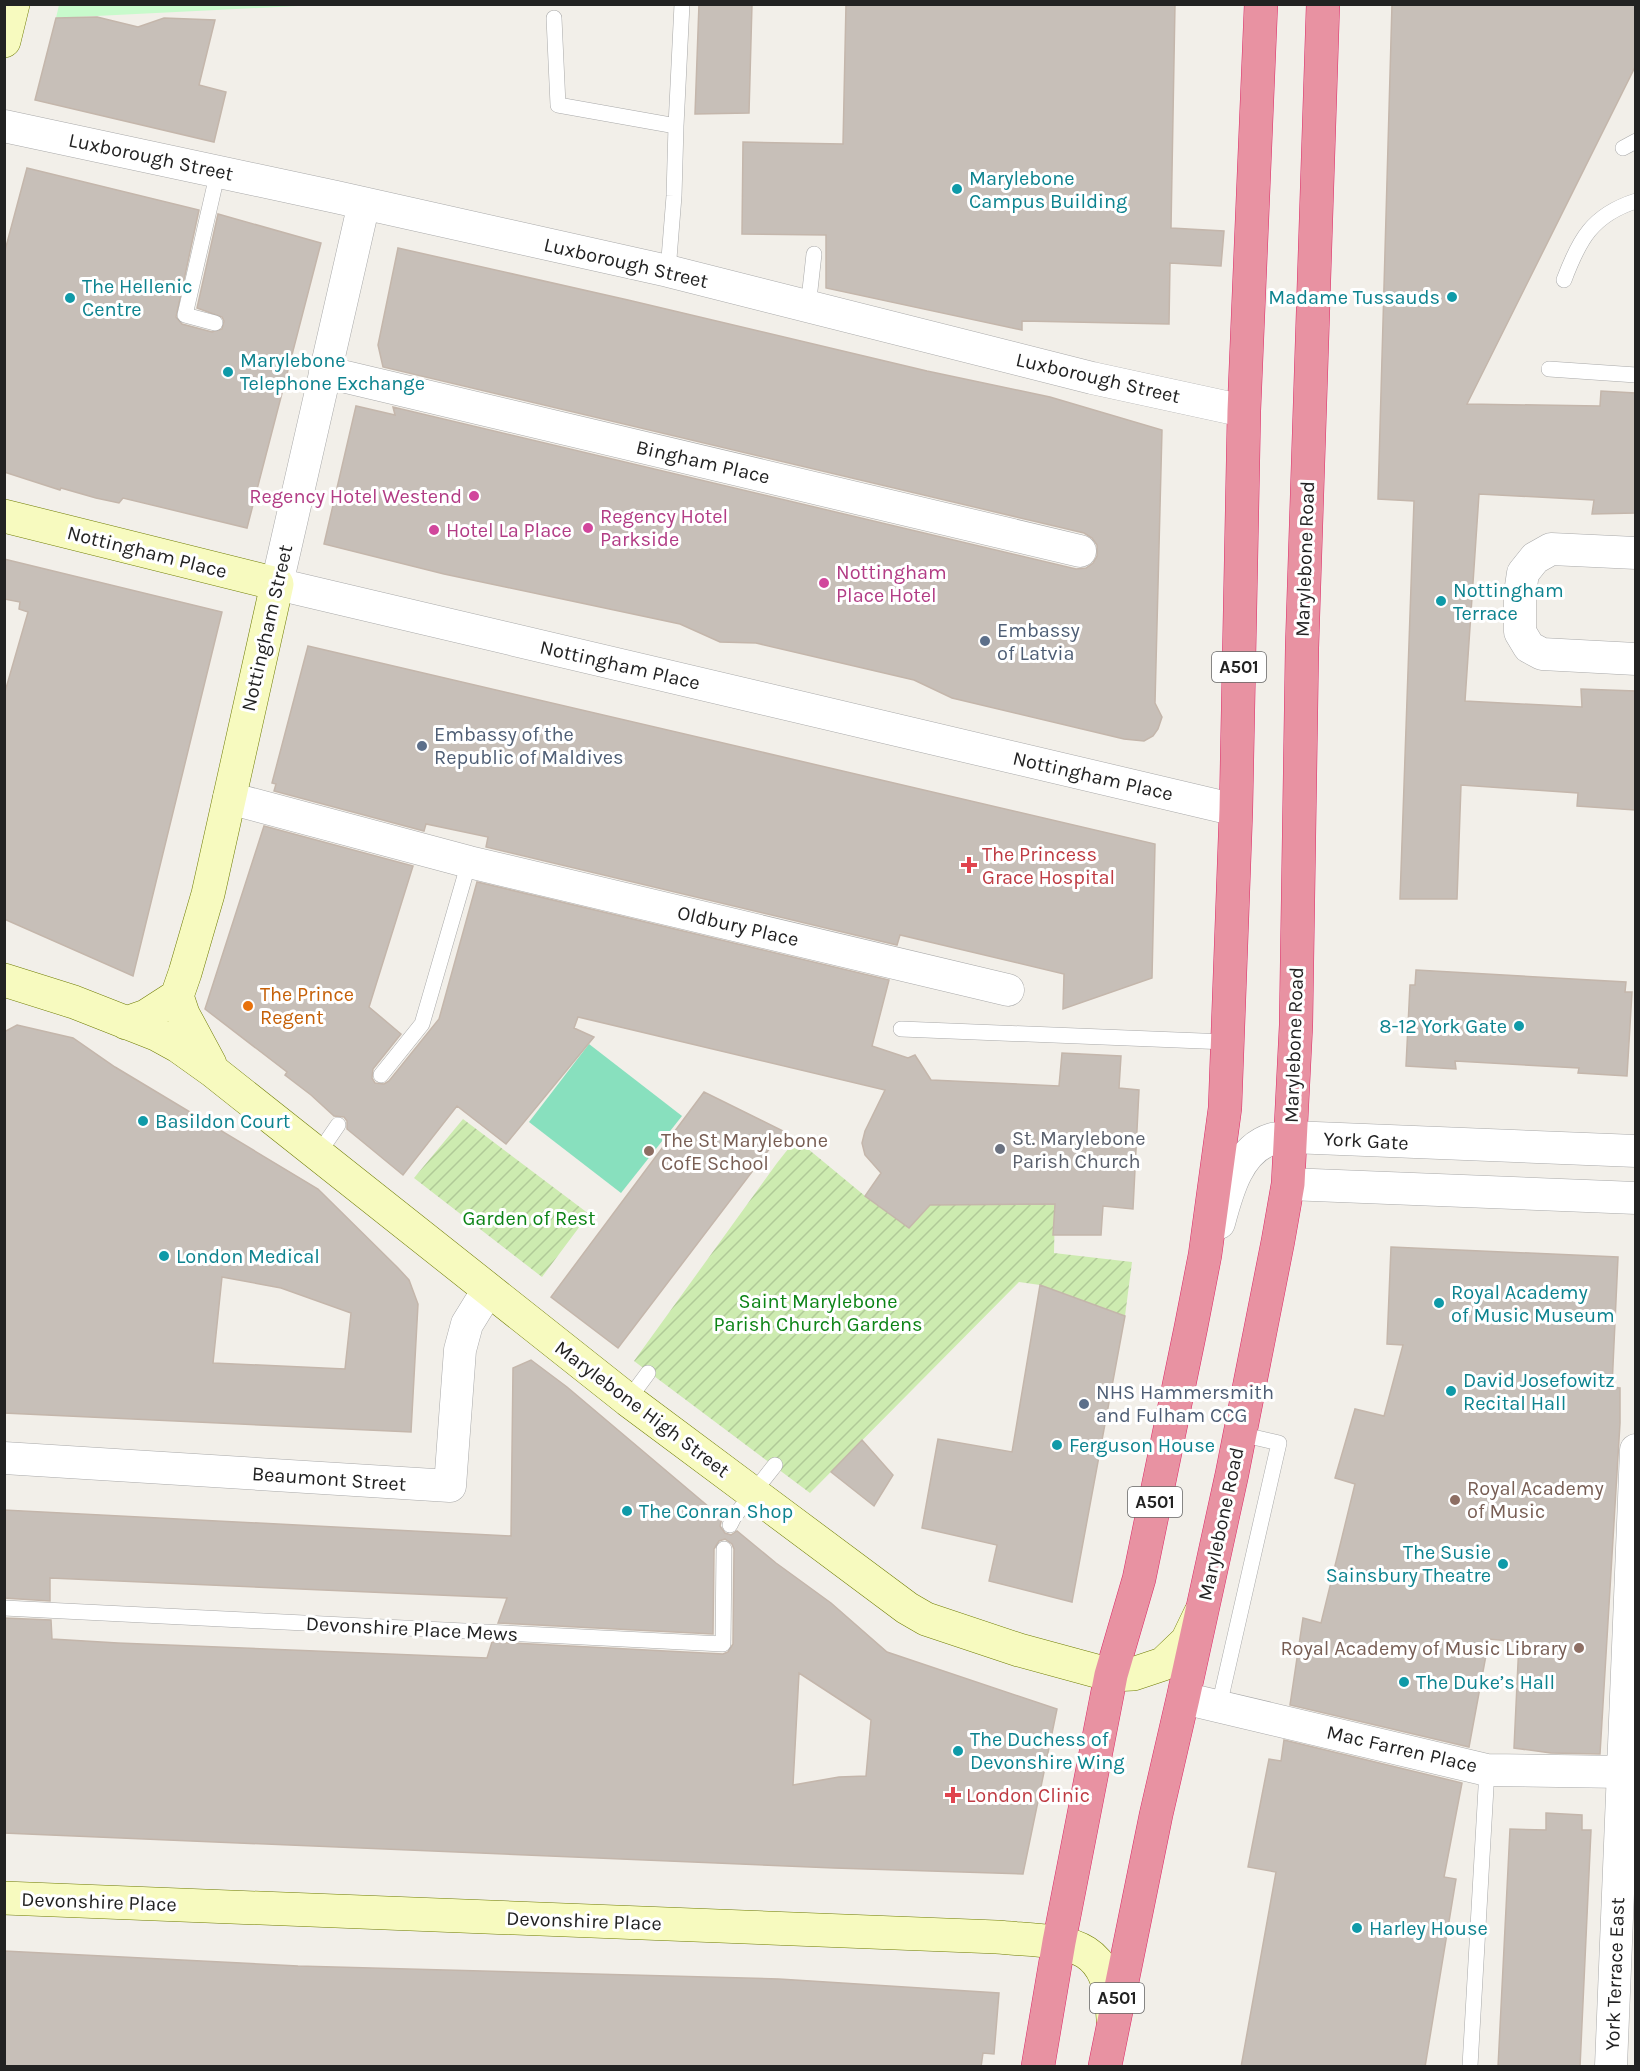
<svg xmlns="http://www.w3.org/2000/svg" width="1640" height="2071" font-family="Karla,sans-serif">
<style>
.park{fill:#c8facc}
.garden{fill:url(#garden-furrows)}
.pitch{fill:#88e0be}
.building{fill:#c7bfb8;stroke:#c4b6ab;stroke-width:1.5;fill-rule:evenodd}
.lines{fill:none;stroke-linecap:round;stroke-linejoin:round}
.lane-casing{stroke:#a9a9a9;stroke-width:16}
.street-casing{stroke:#a9a9a9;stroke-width:33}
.secondary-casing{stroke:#707d05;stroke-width:34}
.highway-casing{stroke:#dc2a67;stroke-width:34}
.lane{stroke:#fff;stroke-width:15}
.street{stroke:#fff;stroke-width:32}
.secondary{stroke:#f7fabf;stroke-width:33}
.highway{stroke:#e892a2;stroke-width:33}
.culture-dot{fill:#0f9aa8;stroke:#fff;stroke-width:2}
.hotel-dot{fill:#d1479c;stroke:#fff;stroke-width:2}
.service-dot{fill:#5c6f8a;stroke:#fff;stroke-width:2}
.health-dot{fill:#e0444e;stroke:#fff;stroke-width:2}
.food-dot{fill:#e8710a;stroke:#fff;stroke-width:2}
.worship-dot{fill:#6b7280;stroke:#fff;stroke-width:2}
.education-dot{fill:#8d6e63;stroke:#fff;stroke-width:2}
.labels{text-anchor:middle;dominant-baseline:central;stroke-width:6;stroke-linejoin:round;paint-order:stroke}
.shield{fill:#fff;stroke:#646464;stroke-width:1.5}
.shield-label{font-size:18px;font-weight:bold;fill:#222}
.street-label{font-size:20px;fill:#222;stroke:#fff}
.culture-label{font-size:20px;fill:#0d838f;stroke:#fff;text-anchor:start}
.hotel-label{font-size:20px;fill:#b23c85;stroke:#fff;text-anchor:start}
.service-label{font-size:20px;fill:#4e5e75;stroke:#fff;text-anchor:start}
.health-label{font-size:20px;fill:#be3a42;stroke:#fff;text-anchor:start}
.food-label{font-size:20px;fill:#c56008;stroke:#fff;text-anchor:start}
.worship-label{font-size:20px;fill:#5b616d;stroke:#fff;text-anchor:start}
.education-label{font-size:20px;fill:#785e54;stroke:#fff;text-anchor:start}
.park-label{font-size:20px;fill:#0c8416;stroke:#fff}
</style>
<defs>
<pattern id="garden-furrows" width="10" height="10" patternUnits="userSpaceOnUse" patternTransform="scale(1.5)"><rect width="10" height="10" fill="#cdebb0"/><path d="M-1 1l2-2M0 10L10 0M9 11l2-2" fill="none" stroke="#b0c997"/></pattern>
</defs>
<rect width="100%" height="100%" fill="#f2efe9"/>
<path class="park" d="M59,5V4L317,5L56,18Z"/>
<path class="garden" d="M463,1119L589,1214L542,1277L414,1178Z
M796,1139L865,1196L909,1228L930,1205L1055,1204L1054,1253L1132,1262L1125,1316L1040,1285L1019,1282L810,1493L634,1361L777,1163Z"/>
<path class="pitch" d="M589,1044L682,1116L621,1193L529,1122Z"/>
<path class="building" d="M699,4H752L749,113L695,114Z
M846,4H1175L1171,228L1224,231L1221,266L1170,263L1169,324L1022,321V330L826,288V235L742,234L743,142L843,144Z
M1392,4H1635V67L1467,404L1600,406L1601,391L1635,393V513L1592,514L1594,500L1479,494L1465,701L1582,707L1581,689L1635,691V810L1577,806L1578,793L1461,785L1457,899H1400L1414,501L1378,499Z
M97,17L138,27L164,18L215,20L199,85L226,92L214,142L35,100L56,18Z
M27,168L199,210L176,317L182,324L212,332L222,329L224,321L222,317L197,308L218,214L321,243L247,528L123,498L119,503L96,498L61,488L60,490L4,472V254Z
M398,248L628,300L927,371L1050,397L1162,430L1155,703L1162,717L1158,729L1153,736L1144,741L1124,739L952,698L914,680L756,643L720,642L680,624L444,574L324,544L356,406L395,415L393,407L1076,569L1086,568L1093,563L1097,556V545L1092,538L1084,533L383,367L378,345Z
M4,559L222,612L133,976L4,919V695L28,612L19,609L20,602L4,599Z
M308,646L1155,844L1152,978L1063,1009L1064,974L900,935L897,945L486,847L488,837L426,824L424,831L274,791L276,784L272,783Z
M264,826L413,866L369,1007L401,1034L373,1069L372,1078L375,1083L384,1084L389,1081L439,1019L477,882L889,980L872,1046L908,1058L915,1055L931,1080L1059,1086L1062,1053L1121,1056L1119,1088L1139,1090L1133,1209L1103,1206L1101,1235H1053L1055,1204L930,1205L909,1228L865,1196L881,1173L865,1155L862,1143L865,1131L885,1090L578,1017L574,1028L594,1037L506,1144L457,1106L403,1175L347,1129V1121L344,1117L334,1116L311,1095L285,1075L287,1072L205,1009Z
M1416,970L1626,982L1625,992H1632L1627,1076L1578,1073L1579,1068L1455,1061L1456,1069L1406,1066L1410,985H1415Z
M17,1025L73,1038L115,1067L318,1189L398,1268L409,1280L418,1304L411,1432L4,1413V1032ZM222,1277L281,1288L351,1313L345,1369L213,1363Z
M704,1092L783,1131L618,1348L551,1297Z
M1391,1247L1618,1257L1612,1387L1620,1388V1423L1600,1754L1551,1753L1514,1748L1519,1642L1489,1639L1469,1747L1290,1705L1303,1618L1321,1623L1355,1484L1335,1478L1355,1409L1384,1416L1403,1345L1387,1344Z
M1040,1285L1125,1316L1072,1602L989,1581L997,1545L922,1528L938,1439L1012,1452Z
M531,1360L567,1387L722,1518L720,1526L725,1533L731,1535L737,1531L776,1563L831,1603L887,1652L1057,1709L1023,1874L834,1868L4,1833V1618L51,1620L52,1639L118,1643L487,1658L492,1642L723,1654L728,1652L733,1644L734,1549L732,1544L725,1539L719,1541L714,1549L713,1634L498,1623L507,1598L50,1578V1601L4,1598V1510L511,1536L513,1368ZM799,1673L871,1720L866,1776L839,1777L793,1785Z
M862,1440L893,1475L874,1506L831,1472Z
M1284,1740L1462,1783L1444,1877L1456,1879L1425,2067H1241L1276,1872L1248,1867L1269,1759L1281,1761Z
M1546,1813L1582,1815V1830H1591L1580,2067H1498L1510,1829L1546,1830Z
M4,1951L298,1966L779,1979L999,1993L994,2054L983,2053L981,2067H4Z"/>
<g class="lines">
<g class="lane-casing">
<path id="lane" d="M554,18L558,105L676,126L674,196L668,271
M676,126L682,4
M1623,148L1636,141
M1564,280C1579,240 1592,215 1636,201
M808,308L814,254
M215,323L185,315L218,171
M1549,369L1636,375
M901,1029L1227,1042
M381,1075L422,1024L469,862
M318,1154L338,1125
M628,1400L648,1373
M730,1525L734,1517L775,1465
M4,1608L723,1644L724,1549
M1219,1706L1279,1443L1240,1434
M1470,2066L1487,1770"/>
</g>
<g class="street-casing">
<path id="street" d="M4,126L336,197L668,271L1092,378L1244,411
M364,203L277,584L1236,810
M325,372L1080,551
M1636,553L1551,549L1535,558L1523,573L1520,593V632L1529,647L1542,654L1636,659
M229,798L469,862L1008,990
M1288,1184L1636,1198
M1219,1223C1227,1193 1238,1149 1272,1139C1278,1138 1285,1138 1291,1137L1636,1151
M4,1458L450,1486L460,1350L467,1324L488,1290
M1183,1698L1487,1770L1623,1772
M1611,2066L1636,1450"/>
</g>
<g class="secondary-casing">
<path id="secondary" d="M4,41L13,4
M4,516L277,584L208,894L185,973L177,996L146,1016L126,1023
M4,980L74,1002L158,1035L178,1046L213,1071L628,1400L907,1608L926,1619L1019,1650L1111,1675L1133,1674L1163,1664L1187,1641L1200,1614
M177,996L183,1014L210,1064
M4,1898L997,1937C1064,1943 1110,1935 1113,2019"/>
</g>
<g class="highway-casing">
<path id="highway" d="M1038,2066L1059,1942L1111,1675L1139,1579L1191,1327L1205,1255L1225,1108L1236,810L1244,411L1261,4
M1105,2066L1156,1815L1183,1698L1232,1474L1278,1241L1288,1184L1296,1025L1302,648L1323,4"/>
</g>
<use href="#lane" class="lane"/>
<use href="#street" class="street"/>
<use href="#secondary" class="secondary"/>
<use href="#highway" class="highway"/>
</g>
<g class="culture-dot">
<circle cx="957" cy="189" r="6"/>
<circle cx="1452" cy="297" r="6"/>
<circle cx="70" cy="298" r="6"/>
<circle cx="228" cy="372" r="6"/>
<circle cx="1441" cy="601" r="6"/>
<circle cx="1519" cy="1026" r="6"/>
<circle cx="143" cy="1121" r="6"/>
<circle cx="164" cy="1256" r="6"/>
<circle cx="1439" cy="1303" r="6"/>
<circle cx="1451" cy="1391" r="6"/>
<circle cx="1057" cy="1445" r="6"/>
<circle cx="627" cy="1511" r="6"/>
<circle cx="1503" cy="1564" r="6"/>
<circle cx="1404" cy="1682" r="6"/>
<circle cx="958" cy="1751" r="6"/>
<circle cx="1357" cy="1928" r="6"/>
</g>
<g class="hotel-dot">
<circle cx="474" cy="496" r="6"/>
<circle cx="588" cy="528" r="6"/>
<circle cx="434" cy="530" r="6"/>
<circle cx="824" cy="583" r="6"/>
</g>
<g class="service-dot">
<circle cx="985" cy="641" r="6"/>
<circle cx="422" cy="746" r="6"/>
<circle cx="1084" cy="1404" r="6"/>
</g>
<g class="health-dot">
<path d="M966 856h6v6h6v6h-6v6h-6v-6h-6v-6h6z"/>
<path d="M950 1786h6v6h6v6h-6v6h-6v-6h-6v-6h6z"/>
</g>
<circle class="food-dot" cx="248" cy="1006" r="6"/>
<circle class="worship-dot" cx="1000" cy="1149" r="6"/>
<g class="education-dot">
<circle cx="649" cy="1151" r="6"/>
<circle cx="1455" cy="1500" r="6"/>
<circle cx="1579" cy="1648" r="6"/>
</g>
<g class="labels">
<g class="shield">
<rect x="1212" y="652" width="54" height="30" rx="4.5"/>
<rect x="1128" y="1487" width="54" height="30" rx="4.5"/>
<rect x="1090" y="1983" width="54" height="30" rx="4.5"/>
</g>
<g class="shield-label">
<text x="1239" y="667">A501</text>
<text x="1155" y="1502">A501</text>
<text x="1117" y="1998">A501</text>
</g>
<g class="street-label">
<text transform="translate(151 157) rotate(12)">Luxborough Street</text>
<text transform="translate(626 263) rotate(13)">Luxborough Street</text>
<text transform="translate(1098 378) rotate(13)">Luxborough Street</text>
<text transform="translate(703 462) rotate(13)">Bingham Place</text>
<text transform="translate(147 552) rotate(14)">Nottingham Place</text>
<text transform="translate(1305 559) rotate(-88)">Marylebone Road</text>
<text transform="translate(267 628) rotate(-77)">Nottingham Street</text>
<text transform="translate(620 665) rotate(13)">Nottingham Place</text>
<text transform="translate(1093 776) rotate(13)">Nottingham Place</text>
<text transform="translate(738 926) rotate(13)">Oldbury Place</text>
<text transform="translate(1294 1045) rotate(-88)">Marylebone Road</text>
<text transform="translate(1366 1141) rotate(3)">York Gate</text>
<text transform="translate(642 1409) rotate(37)">Marylebone High Street</text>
<text transform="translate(329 1479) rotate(4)">Beaumont Street</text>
<text transform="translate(1221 1524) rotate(-78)">Marylebone Road</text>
<text transform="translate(412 1629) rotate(3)">Devonshire Place Mews</text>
<text transform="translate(1402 1749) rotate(13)">Mac Farren Place</text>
<text transform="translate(99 1902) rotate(2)">Devonshire Place</text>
<text transform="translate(584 1921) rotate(2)">Devonshire Place</text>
<text transform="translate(1615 1974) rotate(-88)">York Terrace East</text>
</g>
<g class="culture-label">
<text x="969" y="178">Marylebone<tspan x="969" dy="23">Campus Building</tspan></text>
<text x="82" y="286">The Hellenic<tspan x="82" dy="23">Centre</tspan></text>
<text x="1440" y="297" text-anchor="end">Madame Tussauds</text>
<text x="240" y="360">Marylebone<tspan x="240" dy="23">Telephone Exchange</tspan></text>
<text x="1453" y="590">Nottingham<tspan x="1453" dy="23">Terrace</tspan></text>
<text x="1507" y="1026" text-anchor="end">8-12 York Gate</text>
<text x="155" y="1121">Basildon Court</text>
<text x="176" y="1256">London Medical</text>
<text x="1451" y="1292">Royal Academy<tspan x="1451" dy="23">of Music Museum</tspan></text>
<text x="1463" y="1380">David Josefowitz<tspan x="1463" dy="23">Recital Hall</tspan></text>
<text x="1069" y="1445">Ferguson House</text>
<text x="639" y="1511">The Conran Shop</text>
<text x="1491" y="1552" text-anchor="end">The Susie<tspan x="1491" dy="23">Sainsbury Theatre</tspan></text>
<text x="1416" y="1682">The Duke’s Hall</text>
<text x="970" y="1739">The Duchess of<tspan x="970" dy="23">Devonshire Wing</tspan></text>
<text x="1369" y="1928">Harley House</text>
</g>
<g class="hotel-label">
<text x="462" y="496" text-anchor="end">Regency Hotel Westend</text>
<text x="600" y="516">Regency Hotel<tspan x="600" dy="23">Parkside</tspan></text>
<text x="446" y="530">Hotel La Place</text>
<text x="836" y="572">Nottingham<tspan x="836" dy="23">Place Hotel</tspan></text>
</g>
<g class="service-label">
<text x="997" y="630">Embassy<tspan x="997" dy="23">of Latvia</tspan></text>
<text x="434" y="734">Embassy of the<tspan x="434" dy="23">Republic of Maldives</tspan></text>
<text x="1096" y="1392">NHS Hammersmith<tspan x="1096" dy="23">and Fulham CCG</tspan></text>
</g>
<g class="health-label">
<text x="982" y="854">The Princess<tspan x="982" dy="23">Grace Hospital</tspan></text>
<text x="966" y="1795">London Clinic</text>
</g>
<g class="food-label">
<text x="260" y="994">The Prince<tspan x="260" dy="23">Regent</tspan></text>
</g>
<g class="worship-label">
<text x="1012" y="1138">St. Marylebone<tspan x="1012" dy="23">Parish Church</tspan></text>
</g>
<g class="education-label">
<text x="661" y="1140">The St Marylebone<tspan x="661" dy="23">CofE School</tspan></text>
<text x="1467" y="1488">Royal Academy<tspan x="1467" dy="23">of Music</tspan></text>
<text x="1567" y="1648" text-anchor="end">Royal Academy of Music Library</text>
</g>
<g class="park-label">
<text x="529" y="1218">Garden of Rest</text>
<text x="818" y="1301">Saint Marylebone<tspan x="818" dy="23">Parish Church Gardens</tspan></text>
</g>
</g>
<rect width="1640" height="2071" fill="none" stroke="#222222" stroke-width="12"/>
</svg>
